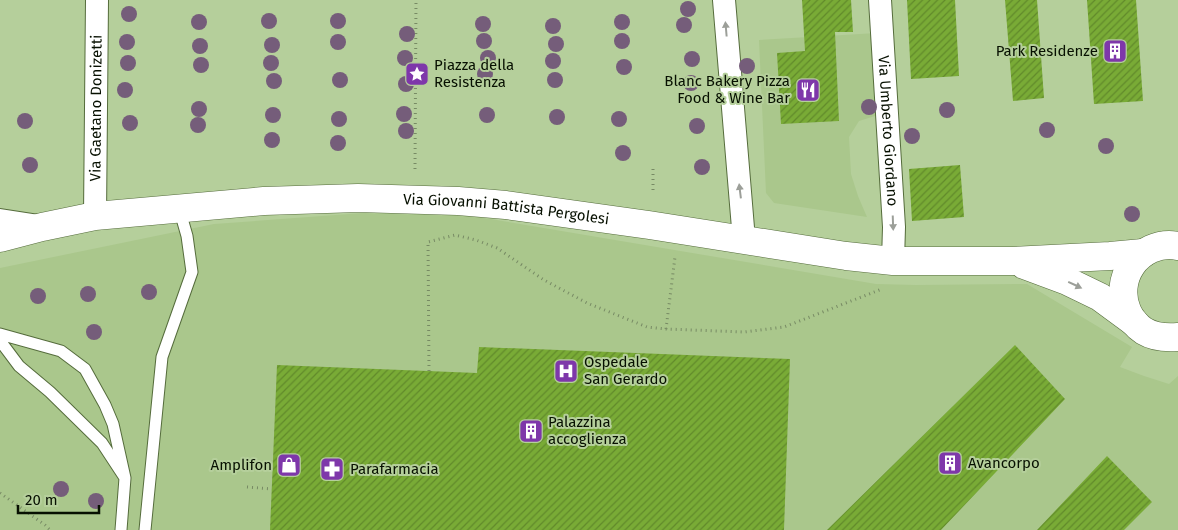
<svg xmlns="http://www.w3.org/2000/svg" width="1178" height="530" font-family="'Fira Sans',sans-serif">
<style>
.built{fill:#aac78c}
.building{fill:url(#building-hatch)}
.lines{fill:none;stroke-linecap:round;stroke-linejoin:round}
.service-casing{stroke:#556c3c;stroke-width:13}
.minor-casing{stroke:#556c3c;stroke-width:24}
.tertiary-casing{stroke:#556c3c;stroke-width:29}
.path{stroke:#778a64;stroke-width:3;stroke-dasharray:1 4;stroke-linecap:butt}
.service{stroke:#fff;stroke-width:11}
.minor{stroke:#fff;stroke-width:22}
.tertiary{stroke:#fff;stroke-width:28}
.tree{fill:#755d7a}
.oneway{fill:#9c9f99}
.labels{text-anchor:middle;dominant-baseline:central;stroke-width:4;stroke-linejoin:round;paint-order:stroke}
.poi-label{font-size:15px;fill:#071001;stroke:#b5cf9b;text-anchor:start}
.street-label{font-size:15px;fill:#071001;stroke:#b5cf9b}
</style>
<defs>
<pattern id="building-hatch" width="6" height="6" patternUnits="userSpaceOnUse" patternTransform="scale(1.25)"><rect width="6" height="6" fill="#79ab36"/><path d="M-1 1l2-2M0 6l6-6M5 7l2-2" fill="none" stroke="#618a2b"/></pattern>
</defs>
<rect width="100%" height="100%" fill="#b5cf9b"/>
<path class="built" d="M877,33L878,115L859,121L849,137L851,174L858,196L867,217L774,203L766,193L759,40Z
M363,213L473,216L876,284L916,285L1027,284L1132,347L1120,367L1144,376L1169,384L1178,376V530H0V268L214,224Z"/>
<path class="building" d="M802,0H851L853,32H835L839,121L781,124L777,53L805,51Z
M907,0H955L959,76L911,79Z
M1005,0H1037L1044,98L1013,101Z
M1087,0H1136L1143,101L1094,104Z
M960,165L964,217L912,221L909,169Z
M1015,345L1065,399L941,530H827Z
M479,347L790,359L784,530H270L277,365L477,373Z
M1107,456L1152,502L1124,530H1037Z"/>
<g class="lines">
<g class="service-casing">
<path id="service" d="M0,334L61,351L85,369L105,405L113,424L125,478L102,443L50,392L19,366L4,346L0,340
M121,530L125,478
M145,530L162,357L192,272L187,236L179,208"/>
</g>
<g class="minor-casing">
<g id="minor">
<path d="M724,0L744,240"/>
<path id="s1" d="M880,0L894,227L893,261"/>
<path id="s2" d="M95,216L97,0"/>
<path d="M0,220L39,226"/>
</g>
</g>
<g class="tertiary-casing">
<g id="tertiary">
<path id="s3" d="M0,238L42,227L95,216L264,201L358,198L458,201L506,205L649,225L846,256L893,261H1013L1110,256L1143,253"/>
<path d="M1178,246C1169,244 1160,245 1151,249C1118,264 1113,310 1144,331C1154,337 1166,338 1178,337"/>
<path d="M1024,265L1067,281L1100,297L1134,322"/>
</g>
</g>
<path class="path" d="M415,169L416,0
M653,190V168
M666,329L675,257
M429,371L428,242L455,235L476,240L497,248L544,280L587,303L647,327L666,329L744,332L784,327L882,289
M247,487L272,489
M0,493L45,525L50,530"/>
<use href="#service" class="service"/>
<use href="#minor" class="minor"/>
<use href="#tertiary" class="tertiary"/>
</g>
<g class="tree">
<circle cx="688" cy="9" r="8"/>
<circle cx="129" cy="14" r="8"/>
<circle cx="269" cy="21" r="8"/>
<circle cx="338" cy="21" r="8"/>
<circle cx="199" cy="22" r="8"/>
<circle cx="622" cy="22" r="8"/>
<circle cx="483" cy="24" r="8"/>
<circle cx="684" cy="25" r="8"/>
<circle cx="553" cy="26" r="8"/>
<circle cx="407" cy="34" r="8"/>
<circle cx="484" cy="41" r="8"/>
<circle cx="622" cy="41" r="8"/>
<circle cx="127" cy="42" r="8"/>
<circle cx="338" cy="42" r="8"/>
<circle cx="556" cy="44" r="8"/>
<circle cx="272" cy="45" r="8"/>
<circle cx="200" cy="46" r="8"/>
<circle cx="405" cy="58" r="8"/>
<circle cx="488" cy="58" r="8"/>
<circle cx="692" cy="59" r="8"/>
<circle cx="553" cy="61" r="8"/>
<circle cx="128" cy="63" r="8"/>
<circle cx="271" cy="63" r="8"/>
<circle cx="201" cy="65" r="8"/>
<circle cx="747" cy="66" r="8"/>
<circle cx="624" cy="67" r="8"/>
<circle cx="485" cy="74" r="8"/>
<circle cx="340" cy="80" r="8"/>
<circle cx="555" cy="80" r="8"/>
<circle cx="274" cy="81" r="8"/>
<circle cx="691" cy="83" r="8"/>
<circle cx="406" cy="84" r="8"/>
<circle cx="125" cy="90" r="8"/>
<circle cx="869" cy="107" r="8"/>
<circle cx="199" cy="109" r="8"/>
<circle cx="947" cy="110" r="8"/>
<circle cx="404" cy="114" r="8"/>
<circle cx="273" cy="115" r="8"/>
<circle cx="487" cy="115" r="8"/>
<circle cx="557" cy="117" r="8"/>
<circle cx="339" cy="119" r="8"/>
<circle cx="619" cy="119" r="8"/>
<circle cx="25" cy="121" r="8"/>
<circle cx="130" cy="123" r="8"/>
<circle cx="198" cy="125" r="8"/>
<circle cx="697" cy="126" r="8"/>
<circle cx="1047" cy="130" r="8"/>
<circle cx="406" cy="131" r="8"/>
<circle cx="912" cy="136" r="8"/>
<circle cx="272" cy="140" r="8"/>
<circle cx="338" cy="143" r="8"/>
<circle cx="1106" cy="146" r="8"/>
<circle cx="623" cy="153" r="8"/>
<circle cx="30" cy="165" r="8"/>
<circle cx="702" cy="167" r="8"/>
<circle cx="1132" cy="214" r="8"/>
<circle cx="149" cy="292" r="8"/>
<circle cx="88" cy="294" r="8"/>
<circle cx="38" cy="296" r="8"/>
<circle cx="94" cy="332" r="8"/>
<circle cx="61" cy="489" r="8"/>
<circle cx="96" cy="501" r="8"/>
</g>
<defs><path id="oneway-solid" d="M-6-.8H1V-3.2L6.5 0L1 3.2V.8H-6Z" transform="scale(1.25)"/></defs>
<g class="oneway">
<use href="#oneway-solid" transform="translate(726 29) rotate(-95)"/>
<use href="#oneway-solid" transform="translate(740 191) rotate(-97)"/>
<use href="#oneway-solid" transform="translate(893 223) rotate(88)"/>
<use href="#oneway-solid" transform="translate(1075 285) rotate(25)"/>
</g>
<defs>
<g id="building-square" transform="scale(1.25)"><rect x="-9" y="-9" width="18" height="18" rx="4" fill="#7e37aa" stroke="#b5cf9b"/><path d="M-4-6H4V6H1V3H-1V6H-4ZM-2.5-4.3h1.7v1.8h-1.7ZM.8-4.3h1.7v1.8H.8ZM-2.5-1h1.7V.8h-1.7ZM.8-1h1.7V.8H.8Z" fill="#fff"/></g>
<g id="sight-square" transform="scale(1.25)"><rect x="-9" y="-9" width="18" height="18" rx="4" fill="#7e37aa" stroke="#b5cf9b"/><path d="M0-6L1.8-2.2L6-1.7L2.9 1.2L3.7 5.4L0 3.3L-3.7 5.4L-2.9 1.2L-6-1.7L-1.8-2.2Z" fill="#fff"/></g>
<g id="restaurant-square" transform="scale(1.25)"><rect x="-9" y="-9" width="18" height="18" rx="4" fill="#7e37aa" stroke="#b5cf9b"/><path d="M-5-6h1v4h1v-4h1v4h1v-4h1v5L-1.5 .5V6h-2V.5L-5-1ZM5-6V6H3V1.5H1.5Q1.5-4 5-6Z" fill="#fff"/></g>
<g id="hospital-square" transform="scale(1.25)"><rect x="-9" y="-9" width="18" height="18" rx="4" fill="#7e37aa" stroke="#b5cf9b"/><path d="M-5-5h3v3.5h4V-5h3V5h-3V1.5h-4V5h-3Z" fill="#fff"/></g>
<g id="shop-square" transform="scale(1.25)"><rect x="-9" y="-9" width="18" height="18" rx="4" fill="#7e37aa" stroke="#b5cf9b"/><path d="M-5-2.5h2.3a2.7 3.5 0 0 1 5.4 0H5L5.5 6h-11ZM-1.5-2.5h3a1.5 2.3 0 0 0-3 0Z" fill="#fff"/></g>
<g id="pharmacy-square" transform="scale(1.25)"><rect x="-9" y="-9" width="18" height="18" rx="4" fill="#7e37aa" stroke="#b5cf9b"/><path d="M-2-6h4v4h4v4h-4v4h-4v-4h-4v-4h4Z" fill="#fff"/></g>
</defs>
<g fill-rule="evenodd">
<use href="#building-square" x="1115" y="51"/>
<use href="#sight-square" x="417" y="74"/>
<use href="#restaurant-square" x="808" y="90"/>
<use href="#hospital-square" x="566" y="371"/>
<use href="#building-square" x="531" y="431"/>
<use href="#building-square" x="950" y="463"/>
<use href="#shop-square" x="289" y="465"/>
<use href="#pharmacy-square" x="332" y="469"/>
</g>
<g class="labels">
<g class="poi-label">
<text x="1098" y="51" text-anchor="end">Park Residenze</text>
<text x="434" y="65">Piazza della<tspan x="434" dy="17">Resistenza</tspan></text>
<text x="790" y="81" text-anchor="end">Blanc Bakery Pizza<tspan x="790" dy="17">Food &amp; Wine Bar</tspan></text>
<text x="584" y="362">Ospedale<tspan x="584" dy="17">San Gerardo</tspan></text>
<text x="548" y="422">Palazzina<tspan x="548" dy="17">accoglienza</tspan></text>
<text x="968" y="463">Avancorpo</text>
<text x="272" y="465" text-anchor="end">Amplifon</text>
<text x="350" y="469">Parafarmacia</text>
</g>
<g class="street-label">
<text stroke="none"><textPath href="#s2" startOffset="108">Via Gaetano Donizetti</textPath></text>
<text stroke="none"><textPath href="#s1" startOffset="131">Via Umberto Giordano</textPath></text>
<text stroke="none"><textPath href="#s3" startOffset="510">Via Giovanni Battista Pergolesi</textPath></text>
</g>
</g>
<path d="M18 505v8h81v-8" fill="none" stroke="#071001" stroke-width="2.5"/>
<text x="25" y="505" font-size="15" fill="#071001" stroke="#b5cf9b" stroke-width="4" paint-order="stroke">20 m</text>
</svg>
